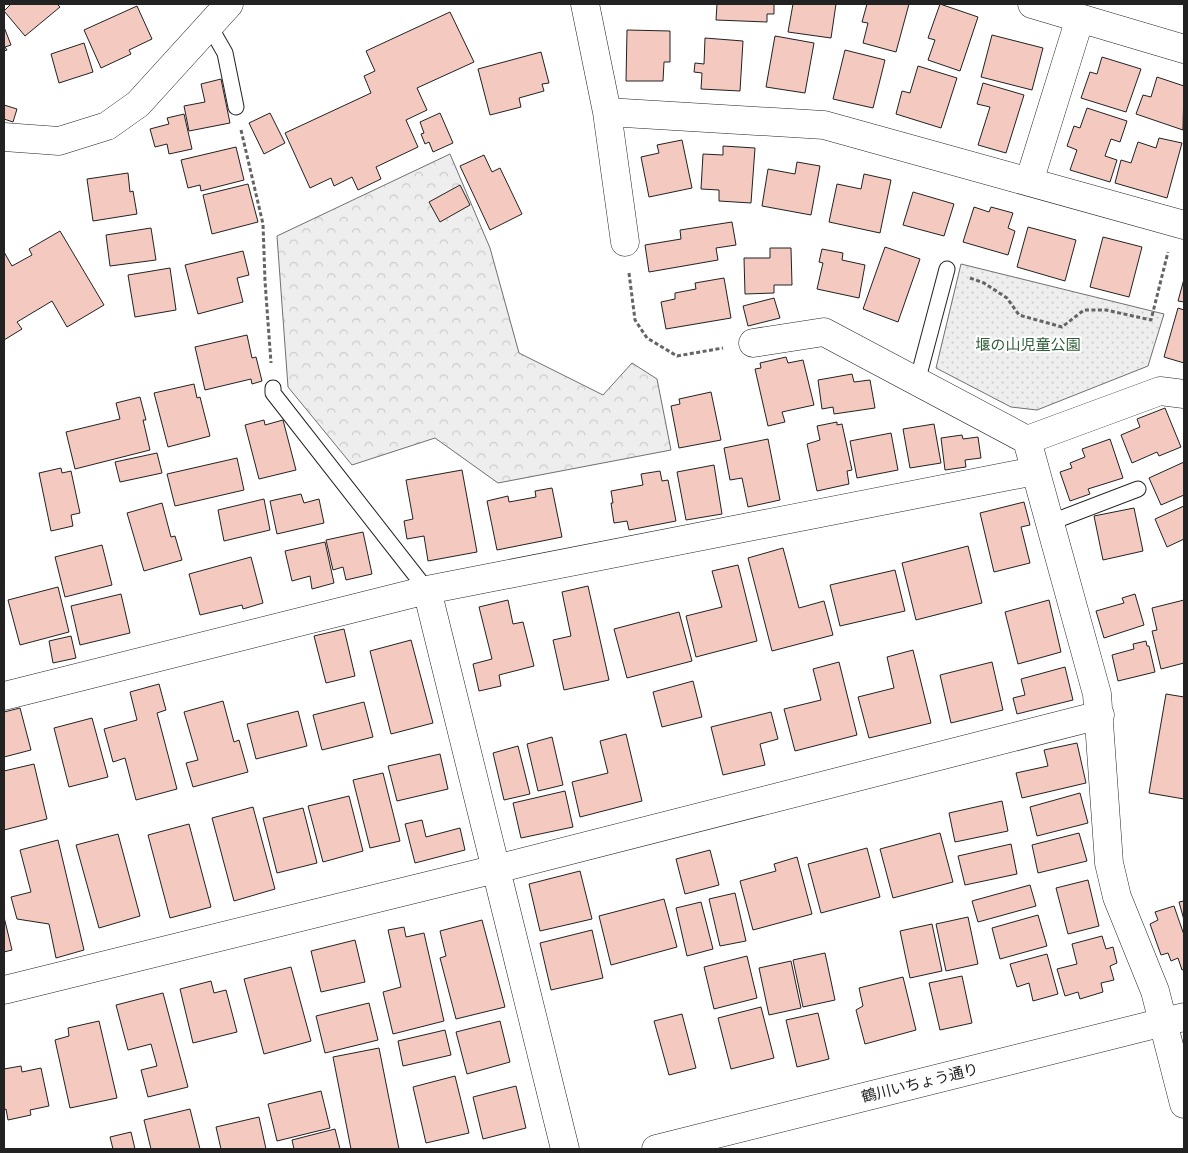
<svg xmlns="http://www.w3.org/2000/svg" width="1188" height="1153" font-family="'Fira Sans Condensed','Noto Sans JP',sans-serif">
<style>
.forest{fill:url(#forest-crowns);stroke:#6f6f6f}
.park{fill:url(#park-dots);stroke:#6f6f6f}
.building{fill:#f3c9c0;stroke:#222}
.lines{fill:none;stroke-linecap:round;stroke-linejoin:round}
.lane-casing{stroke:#222;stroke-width:17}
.street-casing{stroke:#222;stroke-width:29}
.secondary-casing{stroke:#222;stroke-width:29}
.path{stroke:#646464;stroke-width:3;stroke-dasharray:4 2.5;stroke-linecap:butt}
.lane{stroke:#fff;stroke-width:15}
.street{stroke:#fff;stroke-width:28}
.secondary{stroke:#fff;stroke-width:28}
.labels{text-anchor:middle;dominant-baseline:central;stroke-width:4;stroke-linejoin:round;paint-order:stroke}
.park-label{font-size:15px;fill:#2f5e38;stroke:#fff}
.street-label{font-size:15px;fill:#222;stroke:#fff}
</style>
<defs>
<pattern id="forest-crowns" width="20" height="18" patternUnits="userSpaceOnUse" patternTransform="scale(1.25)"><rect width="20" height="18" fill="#eee"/><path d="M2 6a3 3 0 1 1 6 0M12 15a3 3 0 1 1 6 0" fill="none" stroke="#ccc"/></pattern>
<pattern id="park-dots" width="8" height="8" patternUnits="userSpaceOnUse" patternTransform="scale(1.25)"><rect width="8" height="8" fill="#eee"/><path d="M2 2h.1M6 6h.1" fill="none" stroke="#ccc" stroke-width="1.8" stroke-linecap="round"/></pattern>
</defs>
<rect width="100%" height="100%" fill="#fff"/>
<path class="forest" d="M450,154L490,248L519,353L603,395L632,363L657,379L671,450L498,483L435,438L352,465L288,387L277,236Z"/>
<path class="park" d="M961,264L1164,314L1148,366L1037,410L1011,407L936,368Z"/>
<path class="building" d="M11,4H57L60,7L25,36L4,11Z
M717,4H774V14H767V22L716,20Z
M793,4H836L831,38L788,32Z
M867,4H909L896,52L863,43L868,23L862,22Z
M940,4L978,17L960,71L928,60L935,40L928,38Z
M137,6L152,39L129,50L131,54L101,68L84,30Z
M450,12L474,62L417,88L427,110L406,120L418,147L376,167L381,179L358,190L352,177L334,186L331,178L310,188L285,133L371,93L364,76L375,71L366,51Z
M4,27L11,45L5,47L7,50L4,51Z
M627,30L670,31V62H664L663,81H626Z
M992,35L1043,48L1032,90L981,77Z
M775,36L814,43L805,93L766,87Z
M705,38L743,41L740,91L701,89L702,73L694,72L695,63L704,64Z
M84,43L93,72L59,83L51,54Z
M845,50L885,60L873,108L833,99Z
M541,52L549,83L542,84L544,91L519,98L521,107L490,115L478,69Z
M1102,57L1141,69L1126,112L1081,98L1090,72L1097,74Z
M918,66L957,78L941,128L896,114L902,91L910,93Z
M1157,77L1184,86L1183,130L1136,114L1143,95L1151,97Z
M221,79L230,123L189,131L184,106L205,102L201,84Z
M983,83L1024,95L1006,153L978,145L990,107L977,104Z
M4,105L17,109L13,122L4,119Z
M1087,108L1127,121L1120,142L1111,139L1105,156L1117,160L1110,182L1070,170L1077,150L1067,146L1074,126L1080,128Z
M270,113L285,143L264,154L249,123Z
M440,113L453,143L433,152L429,142L425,144L421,134L424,133L420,122Z
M184,114L192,149L169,154L167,144L155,147L150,129L169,124L167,118Z
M1159,138L1182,143L1167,198L1115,183L1121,160L1131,163L1138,142L1156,148Z
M682,140L692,188L649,197L641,157L659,153L657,145Z
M723,146L755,148L751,203L719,201V190L701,189L703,154L723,155Z
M236,147L244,180L201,191L200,185L188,188L181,160Z
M484,155L492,172L500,168L522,214L490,230L460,166Z
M797,162L820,166L811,215L762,206L768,169L795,174Z
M128,173L130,192L133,191L137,214L93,221L87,179Z
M864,174L891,180L880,233L829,222L837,184L861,189Z
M248,184L258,222L212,234L203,195Z
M460,185L470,205L440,222L429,202Z
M913,192L954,204L944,236L903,225Z
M974,207L989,212L991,207L1013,213L1008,228L1015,231L1008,255L963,242Z
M732,222L736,245L716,248L718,260L649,272L645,245L681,239L680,230Z
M1028,227L1076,240L1065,281L1017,267Z
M151,228L156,260L110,266L106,235Z
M60,231L104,305L67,327L52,301L17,322L22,329L4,340V252L12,266L32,255L29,249Z
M1103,237L1142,247L1129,297L1090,287Z
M885,247L920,259L898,322L863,309Z
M770,248H791L792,285H774V293L745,294L744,258H770Z
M822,249L843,253L842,260L865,265L859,298L817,289L823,263L819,262Z
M243,251L249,275L237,278L243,302L198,314L185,265Z
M170,268L176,310L135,317L128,275Z
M724,278L731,318L666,329L661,302L675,299V293L696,289L695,283Z
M1184,279V302L1178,301Z
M774,298L780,318L748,326L743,306Z
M1178,308L1184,310V363L1164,357Z
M247,335L252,358L256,357L262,381L252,384L251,379L205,390L195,347Z
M786,357L788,363L803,360L814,405L782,412L785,422L768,426L755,369L761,368L760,363Z
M852,374L854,382L870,380L875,408L834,414L833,407L822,409L818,380Z
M194,384L197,398L200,397L210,436L168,447L154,393Z
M711,392L721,440L679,448L671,406L680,404L679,399Z
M140,397L146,420H143L150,450L75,469L66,432L120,419L116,403Z
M1165,408L1181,447L1159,456L1157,452L1132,463L1121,435L1140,427L1137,419Z
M264,420L265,425L283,420L296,470L259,479L245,425Z
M837,422V425L842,424L852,470L847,471L849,484L817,491L807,444L820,440L817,426Z
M934,424L941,463L910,468L903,429Z
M891,433L898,470L857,478L850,441Z
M962,435L963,439L978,437L981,458L965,460L966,467L945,470L941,438Z
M768,439L780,500L748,507L742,478L730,480L724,448Z
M1110,439L1123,478L1088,489L1090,494L1070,501L1060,472L1072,468L1070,463L1085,457L1082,449Z
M157,453L162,473L120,482L115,462Z
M237,458L244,490L175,506L167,474Z
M1184,462V495L1161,505L1149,478Z
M714,465L722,514L686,520L677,472Z
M61,468L62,473L71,471L80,513L71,515L73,526L51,531L39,473Z
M462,470L477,552L428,561L424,536L407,539L404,521L413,519L406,480Z
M660,471L662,481L668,480L676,521L629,530L627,521L614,523L611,503H613L611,491L643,485L641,474Z
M552,488L562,537L497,550L487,501L508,496L509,502L536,497L535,491Z
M301,494L304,503L319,499L324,523L277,534L270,501Z
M264,499L270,530L224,541L218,510Z
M1024,502L1030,525L1021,527L1030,563L994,572L980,513Z
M162,503L171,537L175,536L182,560L144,571L127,513Z
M1184,506V539L1167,547L1155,519Z
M1134,508L1143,551L1103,560L1094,516Z
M363,532L372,574L346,580L343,567L333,570L326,540Z
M325,542L334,583L312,589L310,576L292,581L285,551Z
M102,545L112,585L65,597L55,557Z
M968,546L982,603L916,620L902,563Z
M783,548L799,608L824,601L833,635L772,651L748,558Z
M251,557L263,603L243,609L242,605L200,615L189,574Z
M738,565L757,641L696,657L686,616L722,607L712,571Z
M895,570L905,611L840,626L830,585Z
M588,586L609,680L564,690L553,640L571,636L562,592Z
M58,587L69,632L20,645L8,600Z
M121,594L130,633L80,645L71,606Z
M1135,594L1144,625L1104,638L1096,611L1124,603L1122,598Z
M508,600L513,624L523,622L534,666L499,675L501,686L479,691L473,664L492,659L479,607Z
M1049,600L1061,652L1018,664L1005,612Z
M1184,600V663L1161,669L1152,631L1157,630L1152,608Z
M679,612L692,661L627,678L614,629Z
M344,629L355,676L326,683L314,636Z
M71,636L76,658L53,663L49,641Z
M411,640L433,723L391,734L370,651Z
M1146,641L1147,646H1149L1155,672L1118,681L1112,655L1134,649L1133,644Z
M913,650L931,723L869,738L858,697L894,688L887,657Z
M839,662L857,735L795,751L784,709L821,700L813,669Z
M992,662L1003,710L951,723L940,675Z
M1065,667L1073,700L1017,714L1013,698L1025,695L1021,679Z
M693,681L702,717L662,727L653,692Z
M159,684L166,710L157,713L177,789L136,800L125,758L113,762L104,729L137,720L130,692Z
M1166,694L1184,697V799L1149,793Z
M223,701L234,742L239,740L248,772L193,787L186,763L198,760L184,712Z
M364,702L373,737L322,750L313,715Z
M20,708L31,750L4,757V712Z
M298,711L307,746L256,759L247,724Z
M771,712L778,739L760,744L765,765L723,775L711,727Z
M92,718L108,777L69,787L54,728Z
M626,734L642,801L580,817L572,782L608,773L600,741Z
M552,737L563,785L538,791L527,744Z
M1077,743L1086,783L1022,798L1016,773L1048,766L1044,750Z
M518,746L530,794L504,800L493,753Z
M440,754L448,789L397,801L388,766Z
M34,764L47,819L4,830V771Z
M383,773L400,841L370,848L353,780Z
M565,791L573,827L521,838L513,803Z
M1080,793L1088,823L1037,836L1030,807Z
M349,796L363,851L323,862L308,806Z
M1002,801L1008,831L955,842L949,813Z
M253,807L275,889L234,901L212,818Z
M303,808L317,863L277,873L263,818Z
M422,820L426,837L460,828L465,850L415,863L405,824Z
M189,824L211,907L170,918L148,835Z
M940,833L953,882L893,898L880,849Z
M1079,833L1087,861L1038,873L1032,845Z
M118,834L140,916L99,928L76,845Z
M58,840L84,950L56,958L49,924L17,919L11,897L31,892L20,850Z
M1011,844L1017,874L965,885L958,856Z
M867,848L880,897L821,913L808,864Z
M710,850L719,885L685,894L676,859Z
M797,857L812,914L753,930L740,881L776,871L774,864Z
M580,871L592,919L540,931L529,884Z
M1088,880L1099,926L1068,934L1056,888Z
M1030,885L1036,906L978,922L972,901Z
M735,893L746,941L720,946L709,899Z
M664,899L677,947L611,965L599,916Z
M1184,901V920L1179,902Z
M701,902L713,949L687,956L676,908Z
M1174,906L1184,935V969L1182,970L1178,958L1171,961L1168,953L1161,955L1150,924L1158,920L1155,912Z
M1038,915L1047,946L1000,959L992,928Z
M4,917L12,950L4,952Z
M968,917L978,964L946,971L936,924Z
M482,920L505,1007L456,1019L440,958L446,956L440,931Z
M932,924L942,971L910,978L900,931Z
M404,927L406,937L424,933L444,1021L393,1034L383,992L401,987L388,930Z
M592,930L603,978L551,990L540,943Z
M1102,936L1106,949L1113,947L1117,963L1110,966L1114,980L1101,983L1103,992L1080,999L1078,992L1065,996L1057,969L1077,964L1072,944Z
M355,940L365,982L321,992L311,951Z
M825,953L835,1000L803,1007L793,960Z
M1047,954L1058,994L1033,1001L1029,983L1017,987L1010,964Z
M747,956L757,998L714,1009L704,967Z
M791,961L801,1008L769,1015L759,968Z
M291,967L311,1041L264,1054L244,979Z
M962,976L972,1023L940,1030L929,983Z
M903,977L916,1030L865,1044L856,1010L863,1006L859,988Z
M211,981L214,993L226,990L237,1032L193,1043L180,989Z
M163,993L188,1087L148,1097L141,1070L157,1066L151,1044L128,1050L116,1005Z
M369,1003L378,1040L325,1053L316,1016Z
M761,1007L774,1058L731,1069L718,1018Z
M818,1013L829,1059L797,1067L786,1020Z
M682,1014L696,1068L669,1075L654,1021Z
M99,1021L117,1098L70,1108L55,1040L69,1036L68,1028Z
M500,1021L510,1062L467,1074L456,1032Z
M445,1030L451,1055L403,1066L398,1041Z
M379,1048L399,1149H351L333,1057Z
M21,1066L22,1072L41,1068L49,1106L30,1110L31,1115L8,1120L6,1109L4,1110V1069Z
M455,1076L469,1133L426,1143L413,1087Z
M516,1086L526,1128L483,1139L473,1097Z
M321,1091L330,1128L277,1141L268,1104Z
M190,1109L200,1149H151L144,1120Z
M259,1117L266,1149H221L216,1127Z
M335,1129L340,1149H294L292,1140Z
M131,1132L135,1149H113L110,1137Z"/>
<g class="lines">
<g class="lane-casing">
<path id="lane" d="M209,25L225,53L236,107
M917,382L947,269
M273,388V393L427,590
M1049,523L1138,489"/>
</g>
<g class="street-casing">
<path id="street" d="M585,4L607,112L625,242
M1032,4L1184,49
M607,112L824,125L1184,225
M4,137L59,141L107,126L138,104L229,4
M1029,182L1080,18
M753,343L824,332L1027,440L1097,694L1109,863L1117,897L1155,991L1184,1104
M1027,440L1160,391L1184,394
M427,590L565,1149
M4,696L427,590L1035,471
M4,990L496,869L1100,715"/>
</g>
<g class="secondary-casing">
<path id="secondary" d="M656,1149L1184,1017"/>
</g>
<path class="path" d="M241,130L263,224L265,281L271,363
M629,273L635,320L647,338L677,356L723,348
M970,278L984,283L1007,298L1019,315L1062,327L1084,310H1106L1151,320L1168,252"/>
<use href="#lane" class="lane"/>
<use href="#street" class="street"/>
<use href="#secondary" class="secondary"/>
</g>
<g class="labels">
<g class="park-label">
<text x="1028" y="345">堰の山児童公園</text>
</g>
<g class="street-label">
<text transform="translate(920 1083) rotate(-14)">鶴川いちょう通り</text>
</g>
</g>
<rect width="1188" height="1153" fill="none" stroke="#222222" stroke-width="10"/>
</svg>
